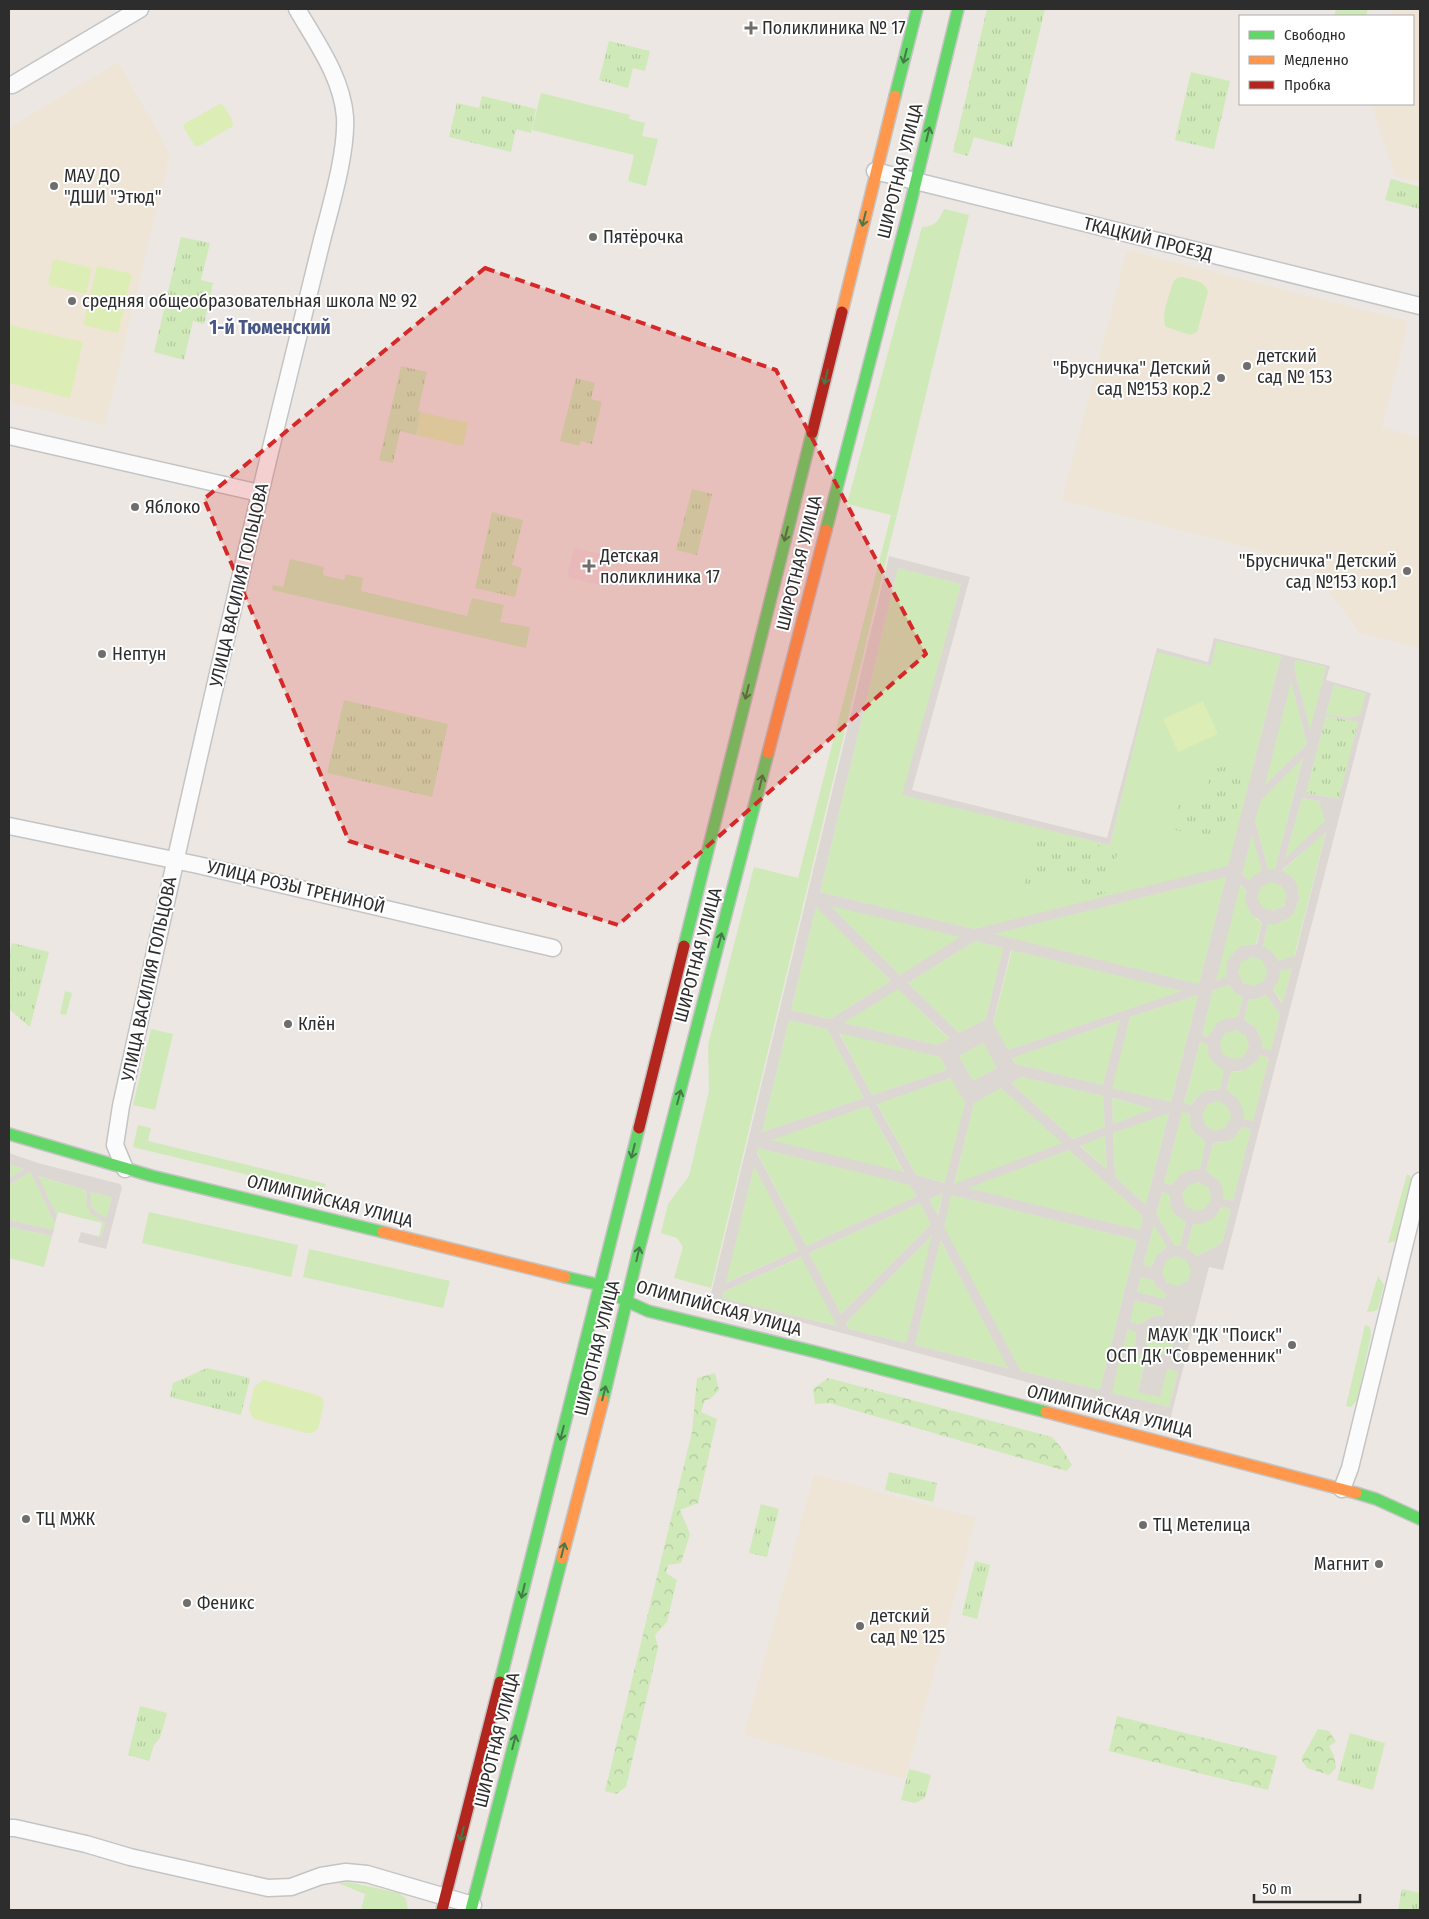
<svg xmlns="http://www.w3.org/2000/svg" width="1429" height="1919" font-family="'Fira Sans Condensed',sans-serif">
<style>
.education{fill:#efe5d6}
.medical{fill:#eedddc}
.grass{fill:#cfe9b9}
.forest{fill:url(#forest-crowns)}
.park{fill:url(#park-tufts)}
.pitch{fill:#dcedb6}
.plaza{fill:#dcd7d2;fill-rule:evenodd}
.lines{fill:none;stroke-linecap:round;stroke-linejoin:round}
.street-casing{stroke:#c5c4c4;stroke-width:19}
.fast-casing{stroke:#c5c4c4;stroke-width:14}
.slow-casing{stroke:#c5c4c4;stroke-width:14}
.jam-casing{stroke:#c5c4c4;stroke-width:14}
.street{stroke:#fcfbfb;stroke-width:16}
.fast{stroke:#63d668;stroke-width:11}
.slow{stroke:#ff974d;stroke-width:11}
.jam{stroke:#b3261e;stroke-width:11}
.oneway{stroke:#457948}
.marked{fill:#d62828;fill-opacity:0.2;stroke:#d62828;stroke-width:4;stroke-dasharray:10 6;stroke-linejoin:round}
.poi-dot{fill:#706e6c;stroke:#fff;stroke-width:2}
.labels{text-anchor:middle;dominant-baseline:central;stroke-width:4;stroke-linejoin:round;paint-order:stroke}
.poi-label{font-size:18px;fill:#2d2d2d;stroke:#fff;text-anchor:start}
.street-label{font-size:18px;fill:#2d2d2d;stroke:#fff}
.neighbourhood-label{font-size:19px;font-weight:bold;fill:#485683;stroke:#fff}
</style>
<defs>
<pattern id="forest-crowns" width="20" height="18" patternUnits="userSpaceOnUse" patternTransform="scale(1.25)"><rect width="20" height="18" fill="#cfe9b9"/><path d="M2 6a3 3 0 1 1 6 0M12 15a3 3 0 1 1 6 0" fill="none" stroke="#b2c89f"/></pattern>
<pattern id="park-tufts" width="24" height="20" patternUnits="userSpaceOnUse" patternTransform="scale(1.25)"><rect width="24" height="20" fill="#cfe9b9"/><path d="M3 7l-1-3M5 7V3M7 7l1-3M15 17l-1-3M17 17v-4M19 17l1-3" fill="none" stroke="#b2c89f"/></pattern>
</defs>
<rect width="100%" height="100%" fill="#ece7e2"/>
<path class="education" d="M1393,9H1420V182L1395,176L1372,107V104H1413V16H1391Z
M118,62L170,153L105,425L9,402V128Z
M1127,250L1408,321L1382,427L1420,438V648L1360,633L1308,563L1062,500Z
M814,1474L976,1518L905,1779L744,1735Z"/>
<path class="medical" d="M574,548L610,556L604,586L567,577Z"/>
<path class="grass" d="M541,93L630,115L629,119L645,123L642,136L658,139L646,186L628,181L634,155L532,130Z
M944,209L969,215L711,1288L674,1278L683,1247L677,1238L661,1233L668,1204L689,1176L709,1091L708,1045L754,867L798,878L891,515L847,504L922,227C935,227 939,220 944,209Z
M1182,277C1192,280 1205,280 1208,292L1197,332L1190,335L1166,327C1160,314 1170,296 1173,282L1177,278Z
M290,559L324,567L323,575L344,580L346,574L363,578L361,591L467,616L472,598L504,605L500,622L530,627L526,648L272,590L273,585L283,587Z
M898,568L961,584L903,795L1110,845L1157,651L1210,666L1217,641L1281,656L1228,867L974,929L820,892Z
M1296,660L1326,667L1310,731L1294,667Z
M1291,680L1307,744L1264,786Z
M1334,685L1367,693L1360,715L1349,718L1326,714Z
M1303,757L1275,869H1268L1255,821L1261,798Z
M1302,798L1319,801L1326,821L1285,858Z
M1326,831L1294,957L1278,961L1263,946L1268,924C1302,924 1309,885 1282,871Z
M1252,833L1263,871L1250,880L1242,875Z
M1226,877L1199,984L993,934Z
M1257 896a15 15 0 1 1 30 0a15 15 0 1 1-30 0Z
M1239,885L1246,889L1245,893L1256,919L1262,922L1256,944L1242,946L1226,974V978L1215,981Z
M830,905L961,937L900,975Z
M816,906L891,981L830,1019L791,1010Z
M975,941L1003,948L986,1019L959,1033L908,983Z
M1012,950L1183,991L1008,1050L993,1024Z
M1238 971a15 15 0 1 1 30 0a15 15 0 1 1-30 0Z
M1292,967L1283,1003L1273,990L1275,987L1280,971Z
M1229,985L1237,993L1243,997L1238,1017C1226,1018 1213,1024 1209,1037L1202,1035L1213,990Z
M898,988L949,1039L937,1045L844,1023Z
M65,991L72,993L66,1015L60,1014Z
M1198,995L1171,1102L1111,1088L1130,1017Z
M1266,995L1280,1014L1271,1050L1262,1048C1262,1034 1256,1026 1244,1019L1249,999H1256Z
M789,1020L827,1029L864,1098L762,1132Z
M1121,1020L1103,1085L1015,1064L1012,1057Z
M151,1029L173,1034L155,1110L133,1105Z
M1219 1045a15 15 0 1 1 30 0a15 15 0 1 1-30 0Z
M839,1032L940,1057L947,1070L872,1095Z
M1200,1042L1207,1044C1208,1057 1214,1064 1225,1070L1220,1089C1207,1089 1198,1093 1191,1105L1184,1104Z
M983,1043L997,1068L973,1081L959,1056Z
M1260,1055L1269,1058L1253,1121L1244,1119L1226,1090L1231,1072C1244,1072 1254,1066 1260,1055Z
M1022,1077L1103,1096L1105,1127L1073,1139L1011,1083Z
M952,1078L965,1103L946,1183L916,1175L877,1103Z
M1001,1088L1063,1143L954,1185L974,1102Z
M1112,1098L1154,1109L1113,1124Z
M1202 1116a15 15 0 1 1 30 0a15 15 0 1 1-30 0Z
M868,1106L904,1173L769,1140Z
M1182,1111L1189,1113C1190,1127 1195,1135 1207,1142L1200,1170C1190,1169 1177,1177 1172,1185L1164,1183Z
M1169,1112L1146,1205L1115,1177L1113,1133Z
M138,1125L151,1128L148,1141L326,1184L323,1193L133,1147Z
M1242,1127L1251,1129L1233,1201L1224,1199L1219,1181L1206,1171L1213,1143C1226,1143 1235,1139 1242,1127Z
M1105,1136L1107,1170L1080,1145Z
M758,1148L911,1185L917,1196L806,1246L757,1152Z
M1069,1150L1143,1216L1140,1230L967,1188Z
M9,1164L24,1169L9,1178Z
M754,1165L798,1250L725,1283Z
M30,1172L55,1223L54,1230L9,1220V1185Z
M1407,1174L1410,1176L1412,1180L1396,1241L1388,1243Z
M37,1176L86,1190C85,1203 93,1217 105,1223L101,1237L99,1236L102,1223L58,1212L57,1216Z
M1182 1197a15 15 0 1 1 30 0a15 15 0 1 1-30 0Z
M90,1192L112,1197L106,1219C94,1213 89,1205 90,1192Z
M1162,1192L1170,1194L1169,1200L1186,1222L1180,1246H1175L1156,1214Z
M943,1193L937,1216L929,1199Z
M951,1195L1137,1240L1100,1390L1021,1371L943,1227Z
M920,1203L932,1223L841,1314L809,1253Z
M1222,1207L1231,1209L1222,1243L1197,1256L1187,1248L1193,1224L1221,1210Z
M149,1212L298,1245L291,1277L142,1243Z
M1154,1224L1167,1247C1159,1252 1154,1259 1151,1267L1143,1265Z
M9,1227L52,1236L44,1267L9,1258Z
M933,1234L906,1343L849,1329L846,1323Z
M940,1240L1009,1368L915,1345Z
M309,1249L450,1281L443,1308L303,1277Z
M1162 1271a15 15 0 1 1 30 0a15 15 0 1 1-30 0Z
M802,1257L838,1326L722,1298L723,1292Z
M1378,1276L1384,1285L1378,1309L1375,1311L1367,1312Z
M1141,1277L1153,1280L1156,1286L1166,1294L1165,1299L1137,1292Z
M1135,1300L1162,1307L1164,1316C1155,1315 1147,1318 1141,1324L1129,1322Z
M1365,1325L1370,1327L1371,1335L1357,1400L1351,1407L1346,1406Z
M1145 1341a15 15 0 1 1 30 0a15 15 0 1 1-30 0Z
M1128,1329L1136,1331L1135,1346L1122,1351Z
M1138,1353L1145,1361L1138,1392L1167,1369L1178,1372L1169,1407L1111,1393L1119,1361Z
M348,1882L399,1893L406,1899L408,1910H361L365,1894L338,1883Z"/>
<path class="forest" d="M715,1373L719,1390L710,1399L705,1400L701,1412L717,1419L698,1503L680,1510L690,1534L681,1563L668,1565L666,1573L677,1580L667,1622L655,1635L658,1648L626,1787L616,1794L605,1791L692,1432L697,1378Z
M828,1378L1052,1437L1063,1450L1072,1465L1066,1471L829,1403L815,1404L813,1389Z
M1117,1716L1277,1756L1268,1790L1109,1751Z
M1318,1729L1329,1731L1336,1742L1329,1746L1334,1756L1336,1768L1329,1775L1307,1768L1301,1759Z"/>
<path class="park" d="M987,9H1045L1012,147L974,137L968,156L953,152Z
M1336,9H1368L1366,16H1334Z
M609,41L650,51L645,71L633,68L628,88L599,80Z
M1191,72L1230,81L1214,149L1175,140Z
M482,96L536,109L531,133L516,129L511,152L449,137L457,103L479,108Z
M1391,179L1420,187V209L1385,200Z
M181,237L210,243L201,280L213,283L204,324L193,321L184,360L154,352Z
M401,366L427,372L418,411L421,412L416,435L400,431L393,463L379,460Z
M576,378L595,383L591,399L602,402L592,444L581,441L579,446L560,441Z
M692,489L712,494L697,555L676,550Z
M492,512L523,520L512,565L522,568L515,597L475,588Z
M344,700L448,724L432,797L327,773Z
M1326,716L1358,722L1340,799L1306,793Z
M1236,763L1242,787L1228,842L1171,829L1178,804L1187,806L1208,788L1210,770Z
M1039,831L1118,850L1108,892L1096,896L1069,872L1023,889Z
M12,943L49,952L30,1027L9,1009V954Z
M207,1368L250,1378L241,1415L170,1397L173,1383Z
M889,1472L937,1483L933,1502L885,1490Z
M761,1504L779,1509L767,1557L749,1553Z
M975,1561L990,1565L977,1619L962,1615Z
M140,1706L167,1713L160,1738L154,1745L149,1761L128,1755Z
M1350,1733L1385,1743L1373,1790L1337,1780Z
M909,1769L931,1775L925,1798L915,1803L901,1800Z
M1402,1889L1420,1893V1910H1398Z"/>
<path class="pitch" d="M220,104C226,107 233,119 233,126L199,146H195L184,128V124Z
M53,259L92,268L86,294L48,285Z
M97,266L132,274L118,333L83,325Z
M9,325L83,342L70,398L9,383Z
M421,412L468,423L463,446L416,435Z
M1203,701L1218,734L1178,752L1163,719Z
M263,1380L317,1395L322,1398L324,1403L318,1429L312,1433H306L254,1419L249,1410L254,1387Z"/>
<path class="plaza" d="M889,556L970,577L912,790L1107,838L1157,648L1208,662L1214,638L1330,666L1326,680L1371,693L1223,1270L1209,1267L1170,1420L710,1298ZM898,568L961,584L902,795L1110,845L1157,652L1211,666L1217,641L1281,656L1228,866L974,929L820,892ZM1296,660L1326,667L1310,730L1294,667ZM1291,681L1307,744L1265,785ZM1334,685L1366,693L1360,715L1349,718L1326,714ZM1326,716L1358,722L1339,799L1306,793ZM1303,758L1275,869H1268L1255,821L1261,800ZM1302,798L1319,801L1325,821L1285,858ZM1326,832L1295,956L1278,961L1273,953L1263,946L1268,924H1276L1289,918L1294,913L1299,899L1297,885L1294,879L1282,870ZM1252,834L1262,871L1254,875L1250,880L1242,875ZM1226,877L1199,984L994,934ZM1271,882L1281,885L1287,895L1284,906L1274,911L1263,908L1257,898L1261,887ZM1240,885L1246,889L1245,901L1251,914L1262,922L1257,944L1242,946L1236,950L1227,961L1226,977L1216,981ZM831,906L960,937L900,975ZM816,907L891,981L830,1019L791,1010ZM975,941L1003,948L986,1019L959,1033L908,983ZM1011,950L1182,991L1008,1050L993,1023ZM1251,957L1262,960L1267,970L1264,981L1254,986L1243,983L1238,973L1241,962ZM1292,968L1283,1002L1282,1003L1273,990L1278,981L1280,971ZM1229,985L1237,994L1243,997L1238,1017L1224,1019L1217,1023L1208,1037L1202,1035L1213,990ZM898,989L949,1038V1039L937,1045L844,1023ZM1198,995L1171,1102L1112,1088L1130,1017ZM1266,995L1280,1014L1271,1050L1262,1048V1041L1256,1028L1244,1019L1249,999H1256ZM789,1020L827,1029L864,1098L762,1132ZM1120,1020L1103,1085L1015,1064L1012,1058ZM1236,1030L1246,1036L1249,1047L1243,1057L1232,1059L1222,1053L1220,1042L1225,1033ZM839,1033L940,1057L947,1070L872,1095ZM1200,1042L1207,1044L1209,1056L1213,1062L1224,1071L1220,1089L1205,1091L1199,1095L1191,1105L1184,1103ZM983,1043L997,1068L973,1081L959,1056ZM1260,1055L1269,1058L1253,1121L1244,1119V1112L1238,1099L1226,1090L1231,1072L1245,1070L1257,1061ZM1022,1077L1103,1096L1105,1127L1073,1139L1011,1083ZM951,1078L965,1103L945,1183L916,1175L877,1104ZM1001,1088L1062,1143L954,1184L974,1103ZM1112,1099L1113,1098L1153,1109L1113,1124ZM1219,1101L1228,1107L1231,1118L1225,1128L1214,1131L1205,1125L1202,1114L1208,1104ZM868,1106L904,1172L770,1140H771ZM1182,1112L1189,1113L1191,1127L1195,1133L1206,1142L1200,1169L1187,1171L1181,1174L1172,1185L1164,1183ZM1169,1113L1146,1204V1205L1115,1177L1113,1133ZM1242,1127L1251,1129L1233,1201L1224,1199L1222,1187L1219,1181L1206,1171L1213,1143L1228,1141L1234,1138ZM1105,1136L1107,1169H1106L1080,1146ZM758,1148L910,1185L917,1196L806,1246L757,1153ZM1069,1150L1143,1216L1140,1230L968,1188ZM754,1166L798,1250L726,1283V1282ZM1199,1182L1209,1188L1211,1199L1205,1209L1195,1211L1185,1206L1182,1194L1188,1185ZM1162,1192L1169,1194L1171,1207L1174,1213L1186,1222L1180,1246H1175L1156,1214ZM943,1193L938,1215H937L929,1199ZM951,1195L1137,1240L1100,1390L1021,1371L944,1227ZM920,1203L931,1224L841,1314L809,1253ZM1222,1207L1231,1209L1222,1243L1197,1256L1187,1248L1193,1224H1200L1213,1219ZM1154,1225L1167,1247L1157,1255L1151,1267L1143,1265ZM932,1235L906,1343L849,1329L846,1323ZM940,1241H941L1008,1368L915,1345ZM1175,1256L1186,1260L1191,1270L1188,1281L1178,1286L1167,1283L1162,1273L1165,1262ZM801,1257L837,1326L722,1298L723,1292ZM1141,1277L1153,1280L1156,1286L1166,1294L1165,1299L1137,1292ZM1135,1300L1162,1307L1164,1315L1151,1317L1140,1324L1130,1322ZM1158,1326L1169,1329L1174,1339L1171,1350L1161,1355L1150,1352L1145,1342L1148,1331ZM1128,1329L1136,1332L1135,1346L1122,1351ZM1138,1353L1145,1362L1138,1392L1160,1397L1167,1369L1178,1372L1169,1407L1112,1393L1119,1361Z
M9,1153L38,1163L120,1184L122,1188L106,1249L78,1242L81,1232L101,1237L105,1223L91,1214L87,1207L86,1190L38,1176L57,1216L55,1223L30,1172L9,1185V1178L24,1169L9,1164ZM90,1192L112,1197L106,1218L95,1211L91,1205Z
M9,1220L54,1230L52,1236L9,1227Z"/>
<g class="lines">
<g class="street-casing">
<path id="street" d="M12,85L140,9
M875,171L1420,306
M9,436L259,493
M9,826L198,865L553,948
M125,1169L115,1145L121,1106C171,878 222,650 277,423C292,362 307,301 322,240C331,205 347,152 345,117C342,77 316,42 297,9
M1342,1489L1350,1468L1420,1181
M9,1828H15L86,1844L130,1857L268,1888L291,1887L321,1876L346,1872L367,1874L473,1905"/>
</g>
<g class="fast-casing">
<path id="fast" d="M895,96L917,9
M826,530L907,218L958,9
M684,946L812,433
M9,1134L152,1176L383,1232
M565,1277L600,1285L626,1301L648,1311L816,1352L1046,1412
M603,1400L639,1249L768,753
M1356,1493L1376,1499L1420,1519
M500,1682L639,1128
M471,1910L562,1558"/>
</g>
<g class="slow-casing">
<path id="slow" d="M842,312L895,96
M768,753L826,530
M383,1232L565,1277
M1046,1412L1356,1493
M562,1558L603,1400"/>
</g>
<g class="jam-casing">
<path id="jam" d="M812,433L842,312
M639,1128L684,946
M442,1910L500,1682"/>
</g>
<use href="#street" class="street"/>
<use href="#fast" class="fast"/>
<use href="#slow" class="slow"/>
<use href="#jam" class="jam"/>
</g>
<defs><path id="oneway-shaft" d="M-6 0H5M1.5-3L5.5 0L1.5 3" fill="none" stroke-width="1.6" stroke-linecap="round" stroke-linejoin="round" transform="scale(1.25)"/></defs>
<g class="oneway">
<use href="#oneway-shaft" transform="translate(905 56) rotate(104)"/>
<use href="#oneway-shaft" transform="translate(928 134) rotate(-76)"/>
<use href="#oneway-shaft" transform="translate(864 219) rotate(104)"/>
<use href="#oneway-shaft" transform="translate(826 377) rotate(104)"/>
<use href="#oneway-shaft" transform="translate(786 534) rotate(104)"/>
<use href="#oneway-shaft" transform="translate(747 692) rotate(104)"/>
<use href="#oneway-shaft" transform="translate(761 782) rotate(-76)"/>
<use href="#oneway-shaft" transform="translate(720 940) rotate(-75)"/>
<use href="#oneway-shaft" transform="translate(679 1097) rotate(-75)"/>
<use href="#oneway-shaft" transform="translate(633 1151) rotate(104)"/>
<use href="#oneway-shaft" transform="translate(638 1254) rotate(-77)"/>
<use href="#oneway-shaft" transform="translate(604 1393) rotate(-76)"/>
<use href="#oneway-shaft" transform="translate(562 1433) rotate(104)"/>
<use href="#oneway-shaft" transform="translate(563 1550) rotate(-76)"/>
<use href="#oneway-shaft" transform="translate(523 1591) rotate(104)"/>
<use href="#oneway-shaft" transform="translate(514 1742) rotate(-76)"/>
<use href="#oneway-shaft" transform="translate(462 1834) rotate(104)"/>
</g>
<path class="marked" d="M485,268L776,370L926,654L618,925L349,841L204,499Z"/>
<g class="poi-dot">
<path d="M748.5 20.5h5v5h5v5h-5v5h-5v-5h-5v-5h5z"/>
<circle cx="54" cy="186" r="5"/>
<circle cx="593" cy="237" r="5"/>
<circle cx="72" cy="301" r="5"/>
<circle cx="1247" cy="366" r="5"/>
<circle cx="1221" cy="378" r="5"/>
<circle cx="135" cy="507" r="5"/>
<path d="M586.5 558.5h5v5h5v5h-5v5h-5v-5h-5v-5h5z"/>
<circle cx="1407" cy="571" r="5"/>
<circle cx="102" cy="654" r="5"/>
<circle cx="288" cy="1024" r="5"/>
<circle cx="1292" cy="1345" r="5"/>
<circle cx="26" cy="1519" r="5"/>
<circle cx="1143" cy="1525" r="5"/>
<circle cx="1379" cy="1564" r="5"/>
<circle cx="187" cy="1603" r="5"/>
<circle cx="860" cy="1626" r="5"/>
</g>
<g class="labels">
<g class="poi-label">
<text x="762" y="28">Поликлиника № 17</text>
<text x="64" y="176">МАУ ДО<tspan x="64" dy="21">"ДШИ "Этюд"</tspan></text>
<text x="603" y="237">Пятёрочка</text>
<text x="82" y="301">средняя общеобразовательная школа № 92</text>
<text x="1257" y="356">детский<tspan x="1257" dy="21">сад № 153</tspan></text>
<text x="1211" y="368" text-anchor="end">"Брусничка" Детский<tspan x="1211" dy="21">сад №153 кор.2</tspan></text>
<text x="145" y="507">Яблоко</text>
<text x="600" y="556">Детская<tspan x="600" dy="21">поликлиника 17</tspan></text>
<text x="1397" y="561" text-anchor="end">"Брусничка" Детский<tspan x="1397" dy="21">сад №153 кор.1</tspan></text>
<text x="112" y="654">Нептун</text>
<text x="298" y="1024">Клён</text>
<text x="1282" y="1335" text-anchor="end">МАУК "ДК "Поиск"<tspan x="1282" dy="21">ОСП ДК "Современник"</tspan></text>
<text x="36" y="1519">ТЦ МЖК</text>
<text x="1153" y="1525">ТЦ Метелица</text>
<text x="1369" y="1564" text-anchor="end">Магнит</text>
<text x="197" y="1603">Феникс</text>
<text x="870" y="1616">детский<tspan x="870" dy="21">сад № 125</tspan></text>
</g>
<g class="street-label">
<text transform="translate(900 171) rotate(-76)">ШИРОТНАЯ УЛИЦА</text>
<text transform="translate(1148 239) rotate(14)">ТКАЦКИЙ ПРОЕЗД</text>
<text transform="translate(799 563) rotate(-76)">ШИРОТНАЯ УЛИЦА</text>
<text transform="translate(239 585) rotate(-77)">УЛИЦА ВАСИЛИЯ ГОЛЬЦОВА</text>
<text transform="translate(296 887) rotate(13)">УЛИЦА РОЗЫ ТРЕНИНОЙ</text>
<text transform="translate(698 955) rotate(-75)">ШИРОТНАЯ УЛИЦА</text>
<text transform="translate(149 979) rotate(-78)">УЛИЦА ВАСИЛИЯ ГОЛЬЦОВА</text>
<text transform="translate(330 1201) rotate(14)">ОЛИМПИЙСКАЯ УЛИЦА</text>
<text transform="translate(719 1308) rotate(15)">ОЛИМПИЙСКАЯ УЛИЦА</text>
<text transform="translate(597 1348) rotate(-76)">ШИРОТНАЯ УЛИЦА</text>
<text transform="translate(1110 1411) rotate(14)">ОЛИМПИЙСКАЯ УЛИЦА</text>
<text transform="translate(497 1740) rotate(-76)">ШИРОТНАЯ УЛИЦА</text>
</g>
<g class="neighbourhood-label">
<text x="270" y="327">1-й Тюменский</text>
</g>
</g>
<rect width="1429" height="1919" fill="none" stroke="#2d2d2d" stroke-width="20"/>
<rect x="1239" y="15" width="175" height="90" fill="#ffffff" stroke="#ababab"/>
<rect x="1249" y="31" width="25" height="8" fill="#63d668" stroke="#ababab"/>
<text x="1284" y="40" font-size="15" fill="#2d2d2d">Свободно</text>
<rect x="1249" y="56" width="25" height="8" fill="#ff974d" stroke="#ababab"/>
<text x="1284" y="65" font-size="15" fill="#2d2d2d">Медленно</text>
<rect x="1249" y="81" width="25" height="8" fill="#b3261e" stroke="#ababab"/>
<text x="1284" y="90" font-size="15" fill="#2d2d2d">Пробка</text>
<path d="M1254 1894v8h106v-8" fill="none" stroke="#2d2d2d" stroke-width="2.5"/>
<text x="1262" y="1894" font-size="15" fill="#2d2d2d" stroke="#ffffff" stroke-width="4" paint-order="stroke">50 m</text>
</svg>
